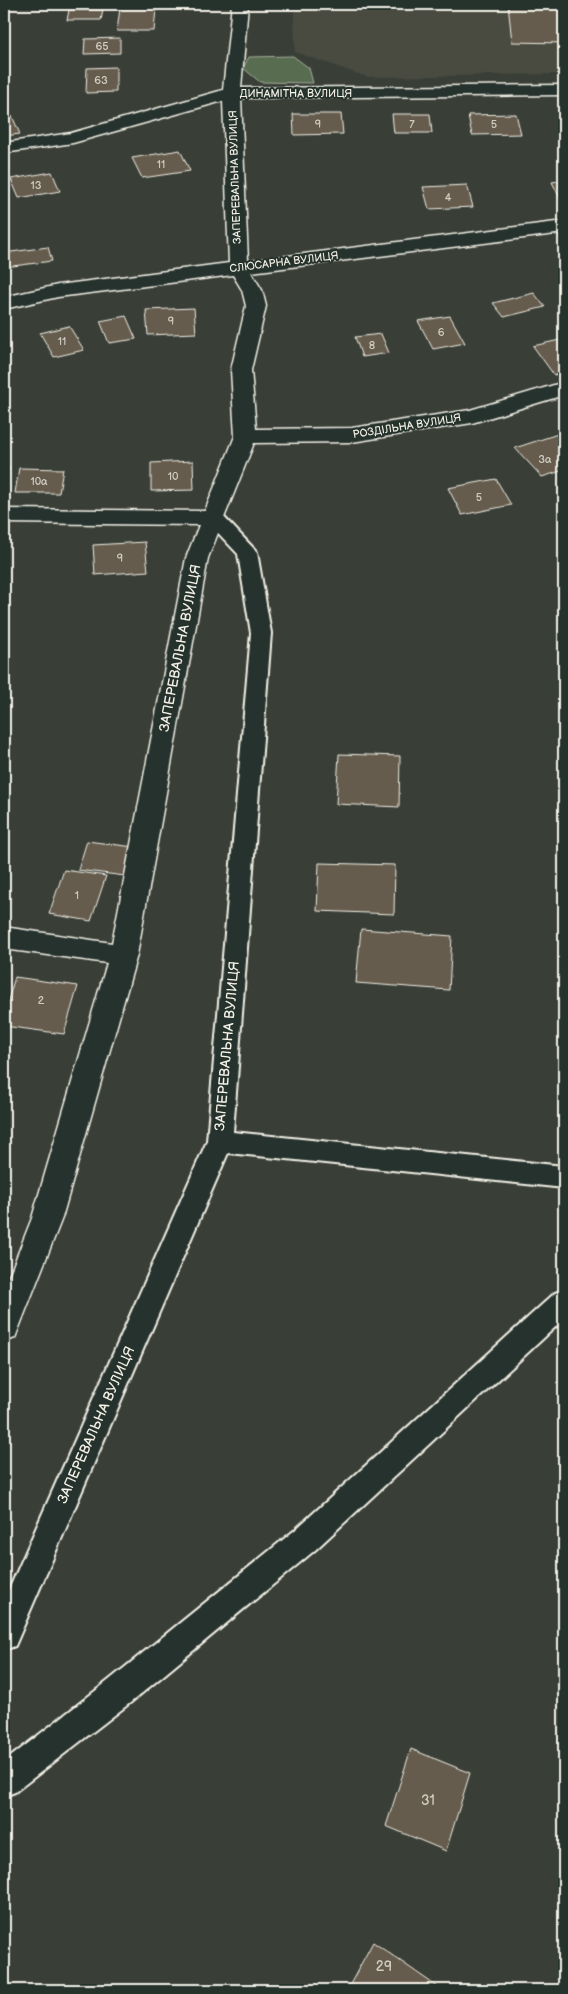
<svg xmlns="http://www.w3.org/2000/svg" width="568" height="1994" font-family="'Balsamiq Sans',sans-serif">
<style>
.built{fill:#494b41}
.green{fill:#586c50;stroke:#a6ae9c}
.building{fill:#655c4e;stroke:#f4f1e8}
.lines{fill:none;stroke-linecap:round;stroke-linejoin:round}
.lane-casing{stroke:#f4f1e8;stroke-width:4}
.street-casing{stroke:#f4f1e8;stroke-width:3}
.lane{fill:#26332d;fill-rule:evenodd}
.street{fill:#26332d;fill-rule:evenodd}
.labels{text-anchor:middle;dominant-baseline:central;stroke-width:4;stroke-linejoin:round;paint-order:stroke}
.number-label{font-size:11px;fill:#d0ccc2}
.far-street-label{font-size:11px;fill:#f4f1e8;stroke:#26332d}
.street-label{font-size:14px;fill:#f4f1e8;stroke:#26332d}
.near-number-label{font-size:14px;fill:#d0ccc2}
</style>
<rect width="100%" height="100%" fill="#393f37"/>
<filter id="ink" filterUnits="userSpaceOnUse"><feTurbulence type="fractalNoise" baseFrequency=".02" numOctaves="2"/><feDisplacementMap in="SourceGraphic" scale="10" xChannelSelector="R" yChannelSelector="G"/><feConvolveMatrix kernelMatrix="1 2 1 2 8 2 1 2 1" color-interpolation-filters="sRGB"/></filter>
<g filter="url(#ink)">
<path class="built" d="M294,4H564V18H560L563,43L557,74L367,77L295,52Z"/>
<path class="green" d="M293,56L309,68L313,83L260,82L243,68L249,57Z"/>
<path class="building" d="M508,4H564V18H560L563,43L512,42Z
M120,8H156L154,31H117Z
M69,10H103L101,20H67Z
M120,38V53L84,54L85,39Z
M116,67V92L86,93L87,68Z
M293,114H341L343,134L294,135Z
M392,114H430L432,133H394Z
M516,114L521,134L472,135L468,115Z
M558,114H564V134H561Z
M12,116L20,134L4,136V117Z
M180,150L190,171L142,178L132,158Z
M52,172L60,191L19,198L11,179Z
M564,180V197L560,198L552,182Z
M467,185L473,207L429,209L423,187Z
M48,247L52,261L5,267L4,253Z
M534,293L545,307L504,317L493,303Z
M194,308L196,333L148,335L146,310Z
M126,316L136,339L109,343L100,321Z
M450,316L465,343L433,349L418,321Z
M69,326L84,350L54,357L40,333Z
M381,334L389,353L362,357L355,337Z
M564,339V373L554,375L533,346Z
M564,432V470L542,477L515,448Z
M193,461L194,490L151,491V463Z
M4,468H9L5,493H4Z
M19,468L63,469L59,493H15Z
M496,479L511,505L462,515L448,488Z
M145,542L148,571L95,575L93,545Z
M339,754L400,756L399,807L336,804Z
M87,841L134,847L125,876L78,870Z
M319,863L395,865L394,914L317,911Z
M64,870L106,876L91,921L49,914Z
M361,929L452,936L449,990L356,983Z
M15,977L78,986L64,1034L4,1026V1014Z
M411,1749L470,1773L446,1851L386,1826Z
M373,1942L442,1990H347Z"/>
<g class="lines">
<g class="lane-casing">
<path id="lane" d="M214,512L221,514L257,552L271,633L233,1132L564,1166V1188L228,1153L15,1646L4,1650V1601L207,1141L251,633L238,554L204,518L207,514Z
M564,1290V1319L315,1550L130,1703L15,1792L4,1796V1762L108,1681L295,1530L555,1293Z"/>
</g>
<g class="street-casing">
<path id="street" d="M232,4H248L241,88L564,85V95L241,98L248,261L564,221V233L251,272L262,290L266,306L251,370L256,429L352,428L470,410L564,382V395L472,423L352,442L254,443L208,558L137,955L62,1218L15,1338L4,1342V1289L32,1218L107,963L4,949V927L112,943L186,558L199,525L4,523V509L205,511L235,436L231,370L246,306L242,290L233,275L58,297L4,309V297L58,285L229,263L223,101L73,143L4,153V143L71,133L223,90Z"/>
</g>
<use href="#lane" class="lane"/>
<use href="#street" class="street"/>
</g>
</g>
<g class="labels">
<g class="number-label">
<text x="102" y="46">65</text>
<text x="101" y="80">63</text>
<text x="318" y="124">9</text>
<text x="412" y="124">7</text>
<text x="494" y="124">5</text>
<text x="161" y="164">11</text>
<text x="36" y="185">13</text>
<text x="448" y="197">4</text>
<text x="171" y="321">9</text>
<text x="441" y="332">6</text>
<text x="62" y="341">11</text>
<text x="372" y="345">8</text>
<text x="545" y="459">3а</text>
<text x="173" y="476">10</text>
<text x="39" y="481">10а</text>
<text x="479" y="497">5</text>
<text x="120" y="558">9</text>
<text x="77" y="895">1</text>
<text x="41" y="1000">2</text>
</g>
<g class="far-street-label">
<text x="296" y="93">ДИНАМІТНА ВУЛИЦЯ</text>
<text transform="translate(235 177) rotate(-92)">ЗАПЕРЕВАЛЬНА ВУЛИЦЯ</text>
<text transform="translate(284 262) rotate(-7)">СЛЮСАРНА ВУЛИЦЯ</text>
<text transform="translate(407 426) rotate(-9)">РОЗДІЛЬНА ВУЛИЦЯ</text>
</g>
<g class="street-label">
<text transform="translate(180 648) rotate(-79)">ЗАПЕРЕВАЛЬНА ВУЛИЦЯ</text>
<text transform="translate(227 1046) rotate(-85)">ЗАПЕРЕВАЛЬНА ВУЛИЦЯ</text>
<text transform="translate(96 1425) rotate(-66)">ЗАПЕРЕВАЛЬНА ВУЛИЦЯ</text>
</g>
<g class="near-number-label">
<text x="428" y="1800">31</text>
<text x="384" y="1966">29</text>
</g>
</g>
<rect width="568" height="1994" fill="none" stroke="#26332d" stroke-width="20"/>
<rect x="10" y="10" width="548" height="1974" fill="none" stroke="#f4f1e8" stroke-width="2" filter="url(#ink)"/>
</svg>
